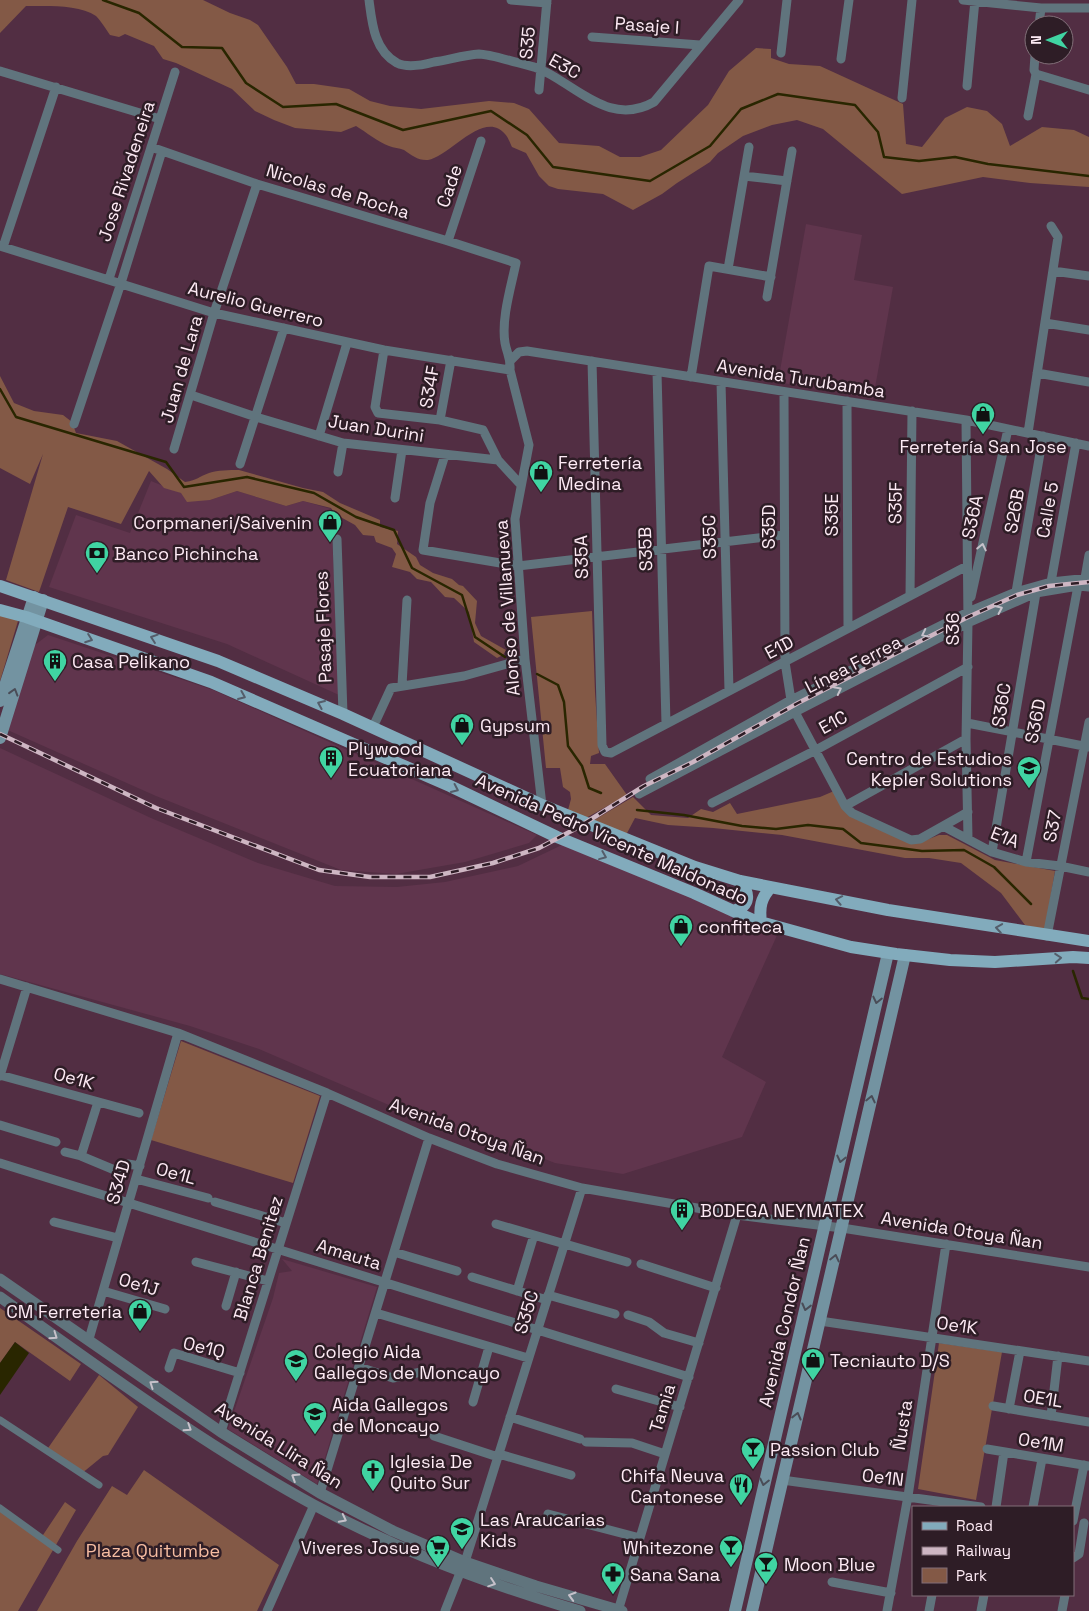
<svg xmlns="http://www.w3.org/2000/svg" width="1089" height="1611" font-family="'Space Grotesk',sans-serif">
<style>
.built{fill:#60354d}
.green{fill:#835946}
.water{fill:#292600}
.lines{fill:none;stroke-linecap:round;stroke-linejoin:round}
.stream{stroke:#292600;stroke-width:2.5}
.pedestrian{stroke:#60747d;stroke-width:7}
.minor{stroke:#60747d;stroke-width:9}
.tertiary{stroke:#60747d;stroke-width:11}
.secondary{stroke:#7393a1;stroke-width:12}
.primary{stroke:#82abbc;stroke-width:12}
.rail-casing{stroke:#ceb6c3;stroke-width:4.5}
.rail{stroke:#2e1d26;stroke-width:2.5;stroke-dasharray:8;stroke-linecap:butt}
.oneway{stroke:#c6c1ca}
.oneway2{stroke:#545d6a}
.oneway3{stroke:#4a4c57}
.labels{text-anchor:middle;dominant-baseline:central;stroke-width:5;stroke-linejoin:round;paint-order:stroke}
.street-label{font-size:18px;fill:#fdeaf4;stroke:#2e1d26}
.poi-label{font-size:18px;fill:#fdeaf4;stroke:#2e1d26;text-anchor:start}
.park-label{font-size:18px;fill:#f7bda2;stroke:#2e1d26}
</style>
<rect width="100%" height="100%" fill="#522e43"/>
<path class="built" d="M806,224L862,235L854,280L893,287L873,399L778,382Z
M151,481L181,493L210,500L237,491L286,506L303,501L331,509L339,695L227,644L49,587L76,515L130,533Z
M48,635L213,690L537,835L529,843L465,862L396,874L341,870L156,796L3,728L31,648Z
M0,748L151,818L258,863L335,886L397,887L445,882L518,866L564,844L779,931L722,1057L766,1082L742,1137L623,1174L555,1163L466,1128L463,1137L259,1049L190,1026L0,974Z
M282,1259L377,1287L317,1484L228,1429L273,1298L279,1273L292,1271Z"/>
<path class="green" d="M0,0H203L230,13L250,20L258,25L287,67L296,84H314L349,89L370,101L390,106L421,109L489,101L514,103L529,109L559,143L599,146L620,157H640L661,150L708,105L729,71L756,48L771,49V58L789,64L820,66L903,104L906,144L922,147L945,118L967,107L987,111L1002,124L1010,146L1042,127L1074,130L1089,137V187L1030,183L983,177L902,194L823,129L797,120L772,125L743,136L718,153L710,162L677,183L662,194L633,210L603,194L558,189L549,186L539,176L526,153L512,147C510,143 508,137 505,134C484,109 449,157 428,160C419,161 411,155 404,150C399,148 394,148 389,146C378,142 366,132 356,126L341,132L295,128L274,120L255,111L232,89L176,63L163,59L154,46L125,34L119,37L110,35C106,29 101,21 96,16C79,4 46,6 26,6L0,33Z
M0,376L14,403L34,411L63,415L72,422L76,433L117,441L167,469L185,482C198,480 198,477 209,473C218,470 229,470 239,470L303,488L323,492L340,503L380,520V527L398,531L397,544L416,557L420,565L433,573L452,579L459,585L463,586L477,601L475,623L481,636L506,650L503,655L497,658L474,642L469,612L454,598L445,597L431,582L417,579L410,572L392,567L396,554L392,548L376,542L374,536L363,535L355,525L335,514L331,508L303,501L286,506L237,491L210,500L187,502L181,493L164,488L149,471L121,524L68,507L39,592L6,580L43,454L30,484L0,468Z
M592,611L595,692L599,753L591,756L590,764H605L627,795L586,818L568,810L571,799L570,792L563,787L560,768H546L531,617Z
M0,613L18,621L0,681Z
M834,791L842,807L921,842L939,835H947L995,860L1055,871L1045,930L1025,925L1001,893L961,863L929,858H905L782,835L713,828L668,825L635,818L626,835L591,822L633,797L651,815L688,818L701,809L713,812L730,803L737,814L820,797Z
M181,1041L320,1096L293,1183L151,1140Z
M0,1308L81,1364L70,1381L15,1342L0,1363Z
M939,1343L1002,1352L976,1500L918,1489Z
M99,1375L138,1407L108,1455L103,1456L81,1474L46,1451Z
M144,1470L279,1565L257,1611H37L77,1541L112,1486L127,1495Z
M65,1502L76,1510L18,1611H0V1510L41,1538Z"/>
<path class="water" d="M15,1342L29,1353L0,1395V1363Z"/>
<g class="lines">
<path class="stream" d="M103,0L139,13L182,47L222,48L246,83L283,107L336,104L403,130L491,111L527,135L553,167L650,181L710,146L741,109L778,94L855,105L878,132L884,157L919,161L955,157L988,164L1089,176
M0,389L16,417L166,462L184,487L247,477L314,493L356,517L394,530L412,568L462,595L475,637L505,657
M537,674L558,685L564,702L568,746L582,766L589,788L601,793
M637,810L684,815L742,826L776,829L808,825L843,829L861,843L922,851L964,850L994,867L1031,904
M1073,971L1082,998L1089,999"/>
<path class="pedestrian" d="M0,1420L99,1485
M0,1508L58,1550"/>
<path class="minor" d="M369,0C372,23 374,50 397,63C407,68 423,65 434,62C448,60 464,55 479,54C490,54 521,64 534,67C543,70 550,74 558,79C589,98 617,123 654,102L739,0
M511,0L547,3
M963,0L1041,8H1089
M1039,25L1041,8
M592,37L700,45
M781,53L787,0
M841,59L849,0
M0,71L160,119
M1036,74L1089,90
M967,86L975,0
M539,90L547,0
M902,98L912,0
M1028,116L1036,74L1034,70L1035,55
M151,147L257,184L448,241L516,263C511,287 501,319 505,343C507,354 511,358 510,370L529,445L515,519L525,659L542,805
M744,176L787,181
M448,241L481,141
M0,246L214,313L384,350L510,370
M3,247L56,87
M728,269L749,147
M1053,271L1089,276
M109,279L175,72
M767,297L792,151
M1045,323L1089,330
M384,350L375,407L378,413L440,420L483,430L498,460
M511,360L519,352L527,351L966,420L1089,446
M592,361L602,745L605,752L611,753L967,566
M657,372L666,724
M1037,373L1089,382
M691,377L709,266L771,277
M721,382L729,691
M784,392L785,662L791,700L795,712L845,806L852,813L911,840L920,839L968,812
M191,395L256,417L343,443L498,460L521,485
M847,401L848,628
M440,420L451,360
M966,420L968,623L966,739L968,838
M74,424L121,283L162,151
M1028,433L1058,237L1051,226
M319,436L347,343
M174,449L214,313L257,184
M445,455L430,503L423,550L518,566L784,535
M240,464L284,328
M338,472L343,443
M395,498L402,450
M337,539L343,714
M1085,578L1089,555
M1051,582L1076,443
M1016,592L1043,436
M910,596L912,411
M971,597L1008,429
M402,685L407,600
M967,723L1089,747
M373,727L391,688L464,676L525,659
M650,779L791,700L968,612L1016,592L1051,582L1089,578
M639,794L795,712L968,623L1036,593L1078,586L1089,587
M712,803L816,750L968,667
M845,806L966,739
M943,826L992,852L1026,862L1060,866L1089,872
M992,852L1036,593
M1026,862L1078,586
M1047,936L1089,722
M0,979L178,1033L327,1093L429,1138L497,1164L582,1188L737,1215L842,1228L1089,1267
M0,1075L139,1113
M0,1076L27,987
M0,1125L56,1142
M65,1152L81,1156L117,1171H122L128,1164L140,1166
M81,1156L98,1102
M0,1163L689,1377
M136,1179L208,1198
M215,1202L286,1223
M54,1222L118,1238
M496,1224L627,1262
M394,1252L457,1271
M196,1262L268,1281
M641,1264L716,1288
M472,1277L547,1300
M103,1291L165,1309
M517,1291L534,1235
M548,1295L615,1314
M226,1306L236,1272
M376,1313L528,1358
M628,1315L649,1322L664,1333L699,1343
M820,1321L1089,1361
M89,1339L178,1033
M359,1367L393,1378L421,1372
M169,1368L174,1353L240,1373
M616,1389L680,1407
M473,1402L489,1347
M993,1406L1089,1422
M1009,1409L1020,1351
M1051,1416L1058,1356
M510,1417L580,1439
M221,1432L327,1093
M434,1436L498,1457
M586,1442L632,1443L665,1454
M987,1449L1089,1466
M499,1454L571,1475
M782,1480L981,1507
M320,1493L429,1138
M996,1507L1004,1452
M1033,1507L1042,1459
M548,1514L640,1538
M1073,1521L1084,1465
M1073,1558L1079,1554L1084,1523
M465,1562L582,1188
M832,1582L891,1593
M267,1611L314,1505
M445,1611L460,1573
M618,1611L737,1215
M887,1611L908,1496L946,1244
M929,1611L932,1595
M981,1611L984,1595
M1062,1611L1065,1595"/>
<path class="tertiary" d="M0,1279L221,1432L320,1493L393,1531L465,1562L536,1586L622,1611
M0,1297C102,1370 204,1445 314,1505C400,1551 487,1584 580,1611"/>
<path class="secondary" d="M0,701L34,597
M0,738L43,600
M735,1611L888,953
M752,1611L905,955"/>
<path class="primary" d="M0,586L218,661L343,714L542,805L695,867L740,881L888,910L1089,941
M0,610L26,617L211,682L450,786L557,837L694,893L753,920L851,947L896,954L950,960L995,962L1073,957L1089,958
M733,911C751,906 750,893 740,881
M761,922C759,907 761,898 771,887"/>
<g class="rail-casing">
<path id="rail" d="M0,734L156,808L319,870L370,877H430L493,863L539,848L577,828L644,786L693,762L798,703L968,617L1017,595L1049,586L1089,582"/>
</g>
<use href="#rail" class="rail"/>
</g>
<defs><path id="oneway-chevron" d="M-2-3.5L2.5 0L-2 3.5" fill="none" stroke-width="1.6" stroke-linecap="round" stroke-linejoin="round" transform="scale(1.25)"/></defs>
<g class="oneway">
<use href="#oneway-chevron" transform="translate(982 547) rotate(-78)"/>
<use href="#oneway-chevron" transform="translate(999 609) rotate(-24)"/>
<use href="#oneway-chevron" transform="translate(925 634) rotate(154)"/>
<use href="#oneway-chevron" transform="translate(838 690) rotate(-27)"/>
<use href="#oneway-chevron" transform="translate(54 1336) rotate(35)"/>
<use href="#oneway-chevron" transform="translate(153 1384) rotate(-145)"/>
<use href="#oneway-chevron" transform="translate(188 1428) rotate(33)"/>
<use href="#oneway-chevron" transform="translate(295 1477) rotate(-148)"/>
<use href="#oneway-chevron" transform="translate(343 1519) rotate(27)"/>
<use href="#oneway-chevron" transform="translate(492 1583) rotate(19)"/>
<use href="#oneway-chevron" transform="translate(572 1596) rotate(-164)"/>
</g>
<g class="oneway2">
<use href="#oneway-chevron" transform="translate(154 638) rotate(-161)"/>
<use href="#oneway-chevron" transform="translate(89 639) rotate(20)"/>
<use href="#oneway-chevron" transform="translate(242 696) rotate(23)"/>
<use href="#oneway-chevron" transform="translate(321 704) rotate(-157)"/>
<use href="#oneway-chevron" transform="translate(455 789) rotate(25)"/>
<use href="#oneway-chevron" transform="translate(603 856) rotate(22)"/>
<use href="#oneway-chevron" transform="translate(839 900) rotate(-169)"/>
<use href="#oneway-chevron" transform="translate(999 928) rotate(-171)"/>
<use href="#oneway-chevron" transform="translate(1058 958) rotate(-4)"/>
</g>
<g class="oneway3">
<use href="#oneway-chevron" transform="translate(14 692) rotate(-73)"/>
<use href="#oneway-chevron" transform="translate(877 1000) rotate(103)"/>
<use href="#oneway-chevron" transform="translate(871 1099) rotate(-77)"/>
<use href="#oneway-chevron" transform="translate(841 1159) rotate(103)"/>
<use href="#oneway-chevron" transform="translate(835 1258) rotate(-77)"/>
<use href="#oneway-chevron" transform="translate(806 1307) rotate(104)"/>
<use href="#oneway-chevron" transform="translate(797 1416) rotate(-76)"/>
<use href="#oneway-chevron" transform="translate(764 1482) rotate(103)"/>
</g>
<defs>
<g id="shop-pin" transform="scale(1.25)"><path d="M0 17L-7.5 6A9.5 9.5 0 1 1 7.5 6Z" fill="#40d4a2" stroke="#2e1d26"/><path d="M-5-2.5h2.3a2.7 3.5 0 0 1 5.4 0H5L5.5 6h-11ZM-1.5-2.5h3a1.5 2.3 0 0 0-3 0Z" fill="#111"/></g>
<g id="bank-pin" transform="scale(1.25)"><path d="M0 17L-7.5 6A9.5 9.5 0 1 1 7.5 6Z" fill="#40d4a2" stroke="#2e1d26"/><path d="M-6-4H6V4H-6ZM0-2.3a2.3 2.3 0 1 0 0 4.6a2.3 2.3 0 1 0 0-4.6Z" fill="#111"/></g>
<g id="building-pin" transform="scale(1.25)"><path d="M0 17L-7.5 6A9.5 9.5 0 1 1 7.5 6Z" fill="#40d4a2" stroke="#2e1d26"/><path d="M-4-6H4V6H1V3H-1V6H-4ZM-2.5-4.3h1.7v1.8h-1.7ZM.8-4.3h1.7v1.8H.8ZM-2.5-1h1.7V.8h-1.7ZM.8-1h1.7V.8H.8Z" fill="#111"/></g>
<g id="school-pin" transform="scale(1.25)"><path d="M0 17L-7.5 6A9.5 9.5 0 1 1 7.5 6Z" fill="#40d4a2" stroke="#2e1d26"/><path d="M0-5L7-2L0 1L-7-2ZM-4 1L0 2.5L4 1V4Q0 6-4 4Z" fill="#111"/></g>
<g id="bar-pin" transform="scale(1.25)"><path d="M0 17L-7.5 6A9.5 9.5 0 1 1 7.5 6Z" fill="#40d4a2" stroke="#2e1d26"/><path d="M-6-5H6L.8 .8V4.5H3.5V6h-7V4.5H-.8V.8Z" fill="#111"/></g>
<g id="church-pin" transform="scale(1.25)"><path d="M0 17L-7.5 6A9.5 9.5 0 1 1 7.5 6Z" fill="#40d4a2" stroke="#2e1d26"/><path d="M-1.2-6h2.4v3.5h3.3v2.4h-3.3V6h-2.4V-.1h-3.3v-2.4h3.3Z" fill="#111"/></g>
<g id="restaurant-pin" transform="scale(1.25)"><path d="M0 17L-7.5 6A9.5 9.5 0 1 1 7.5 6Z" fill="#40d4a2" stroke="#2e1d26"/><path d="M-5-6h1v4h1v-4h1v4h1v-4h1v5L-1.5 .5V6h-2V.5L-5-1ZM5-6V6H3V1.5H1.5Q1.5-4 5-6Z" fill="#111"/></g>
<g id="supermarket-pin" transform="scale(1.25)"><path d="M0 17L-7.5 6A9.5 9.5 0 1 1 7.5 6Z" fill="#40d4a2" stroke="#2e1d26"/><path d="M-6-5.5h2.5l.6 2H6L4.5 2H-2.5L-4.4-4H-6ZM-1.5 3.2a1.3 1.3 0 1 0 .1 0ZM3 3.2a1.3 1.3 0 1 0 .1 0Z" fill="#111"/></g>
<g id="pharmacy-pin" transform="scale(1.25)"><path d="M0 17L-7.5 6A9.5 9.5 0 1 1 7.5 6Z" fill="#40d4a2" stroke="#2e1d26"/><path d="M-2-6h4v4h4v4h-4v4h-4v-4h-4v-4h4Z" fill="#111"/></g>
</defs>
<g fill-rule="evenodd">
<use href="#shop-pin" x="983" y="414"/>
<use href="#shop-pin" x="541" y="472"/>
<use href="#shop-pin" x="330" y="522"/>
<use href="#bank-pin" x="97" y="553"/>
<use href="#building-pin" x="55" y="661"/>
<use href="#shop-pin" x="462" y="725"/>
<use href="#building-pin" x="331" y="758"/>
<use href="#school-pin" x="1029" y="768"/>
<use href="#shop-pin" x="681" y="926"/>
<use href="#building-pin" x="682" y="1210"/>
<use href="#shop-pin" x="140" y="1311"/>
<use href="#shop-pin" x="813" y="1360"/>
<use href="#school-pin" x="296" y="1361"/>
<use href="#school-pin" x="315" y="1414"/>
<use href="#bar-pin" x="753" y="1449"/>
<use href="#church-pin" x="373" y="1471"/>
<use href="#restaurant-pin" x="741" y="1485"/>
<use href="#school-pin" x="462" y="1529"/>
<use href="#supermarket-pin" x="438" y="1547"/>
<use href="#bar-pin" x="731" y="1547"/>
<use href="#bar-pin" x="766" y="1564"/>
<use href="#pharmacy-pin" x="613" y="1574"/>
</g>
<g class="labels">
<g class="street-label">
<text transform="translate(647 25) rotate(4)">Pasaje I</text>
<text transform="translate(527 43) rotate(-85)">S35</text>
<text transform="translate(565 66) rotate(29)">E3C</text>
<text transform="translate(126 171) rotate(-72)">Jose Rivadeneira</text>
<text transform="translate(449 186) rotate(-71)">Cade</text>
<text transform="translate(338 191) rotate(17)">Nicolas de Rocha</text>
<text transform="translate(256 304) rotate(14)">Aurelio Guerrero</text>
<text transform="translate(181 369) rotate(-74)">Juan de Lara</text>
<text transform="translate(801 378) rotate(9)">Avenida Turubamba</text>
<text transform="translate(429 387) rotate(-80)">S34F</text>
<text transform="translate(376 428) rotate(9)">Juan Durini</text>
<text transform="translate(895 503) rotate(-89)">S35F</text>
<text transform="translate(1047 510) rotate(-80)">Calle 5</text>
<text transform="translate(1014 511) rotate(-80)">S26B</text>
<text transform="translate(831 515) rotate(-90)">S35E</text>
<text transform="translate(972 517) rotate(-78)">S36A</text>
<text transform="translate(768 527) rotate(-90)">S35D</text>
<text transform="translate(709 537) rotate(-91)">S35C</text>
<text transform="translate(645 549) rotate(-92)">S35B</text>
<text transform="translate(581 557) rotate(-91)">S35A</text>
<text transform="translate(507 608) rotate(-94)">Alonso de Villanueva</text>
<text transform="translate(323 627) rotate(-92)">Pasaje Flores</text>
<text transform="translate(952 629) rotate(-90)">S36</text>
<text transform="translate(779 647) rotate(-28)">E1D</text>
<text transform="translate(853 664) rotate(-27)">Línea Ferrea</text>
<text transform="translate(1001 705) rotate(-81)">S36C</text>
<text transform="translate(1035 721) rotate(-79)">S36D</text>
<text transform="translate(833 722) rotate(-29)">E1C</text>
<text transform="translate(1052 826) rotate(-79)">S37</text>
<text transform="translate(1005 837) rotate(21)">E1A</text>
<text transform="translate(612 839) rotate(24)">Avenida Pedro Vicente Maldonado</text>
<text transform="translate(74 1078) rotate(15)">Oe1K</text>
<text transform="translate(467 1131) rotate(20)">Avenida Otoya Ñan</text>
<text transform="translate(176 1173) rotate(15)">Oe1L</text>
<text transform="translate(118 1182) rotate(-74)">S34D</text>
<text transform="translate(962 1230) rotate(9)">Avenida Otoya Ñan</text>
<text transform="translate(349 1254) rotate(17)">Amauta</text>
<text transform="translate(258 1258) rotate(-73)">Blanca Benitez</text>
<text transform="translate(139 1284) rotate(16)">Oe1J</text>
<text transform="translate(526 1312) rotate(-73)">S35C</text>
<text transform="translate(784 1322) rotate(-77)">Avenida Condor Ñan</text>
<text transform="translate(957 1325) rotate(8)">Oe1K</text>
<text transform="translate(204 1347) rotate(13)">Oe1Q</text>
<text transform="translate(1043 1398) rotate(9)">OE1L</text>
<text transform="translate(662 1408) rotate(-73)">Tamia</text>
<text transform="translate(902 1425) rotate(-81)">Ñusta</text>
<text transform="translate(1041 1442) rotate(9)">Oe1M</text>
<text transform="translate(279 1445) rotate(32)">Avenida Llira Ñan</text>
<text transform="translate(883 1477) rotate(7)">Oe1N</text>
</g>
<g class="poi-label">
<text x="983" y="446" text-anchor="middle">Ferretería San Jose</text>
<text x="558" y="462">Ferretería<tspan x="558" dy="21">Medina</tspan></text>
<text x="312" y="522" text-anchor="end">Corpmaneri/Saivenin</text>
<text x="114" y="553">Banco Pichincha</text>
<text x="72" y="661">Casa Pelikano</text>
<text x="480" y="725">Gypsum</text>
<text x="348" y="748">Plywood<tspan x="348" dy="21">Ecuatoriana</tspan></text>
<text x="1012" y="758" text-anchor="end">Centro de Estudios<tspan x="1012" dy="21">Kepler Solutions</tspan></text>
<text x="698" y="926">confiteca</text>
<text x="700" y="1210">BODEGA NEYMATEX</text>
<text x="122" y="1311" text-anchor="end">CM Ferreteria</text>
<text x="314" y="1351">Colegio Aida<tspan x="314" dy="21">Gallegos de Moncayo</tspan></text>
<text x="830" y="1360">Tecniauto D/S</text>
<text x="332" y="1404">Aida Gallegos<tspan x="332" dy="21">de Moncayo</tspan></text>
<text x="770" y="1449">Passion Club</text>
<text x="390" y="1461">Iglesia De<tspan x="390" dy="21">Quito Sur</tspan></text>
<text x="724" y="1475" text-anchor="end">Chifa Neuva<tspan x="724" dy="21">Cantonese</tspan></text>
<text x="480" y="1519">Las Araucarias<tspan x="480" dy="21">Kids</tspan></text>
<text x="420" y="1547" text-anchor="end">Viveres Josue</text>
<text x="714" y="1547" text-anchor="end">Whitezone</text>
<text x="784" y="1564">Moon Blue</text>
<text x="630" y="1574">Sana Sana</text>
</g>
<g class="park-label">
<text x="153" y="1550">Plaza Quitumbe</text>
</g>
</g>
<rect x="912" y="1506" width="162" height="90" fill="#2e1d26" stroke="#816f78"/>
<rect x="922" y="1522" width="25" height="8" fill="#82abbc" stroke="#816f78"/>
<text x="956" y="1531" font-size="15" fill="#fdeaf4">Road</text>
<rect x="922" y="1547" width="25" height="8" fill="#ceb6c3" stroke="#816f78"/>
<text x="956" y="1556" font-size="15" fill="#fdeaf4">Railway</text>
<rect x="922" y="1568" width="25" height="15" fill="#835946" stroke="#816f78"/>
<text x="956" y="1581" font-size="15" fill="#fdeaf4">Park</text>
<g transform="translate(1049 40) rotate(270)"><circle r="24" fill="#2e1d26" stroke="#816f78"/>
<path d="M0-4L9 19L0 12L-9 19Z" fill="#40d4a2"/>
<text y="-8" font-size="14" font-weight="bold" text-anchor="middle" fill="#fdeaf4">N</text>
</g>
</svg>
